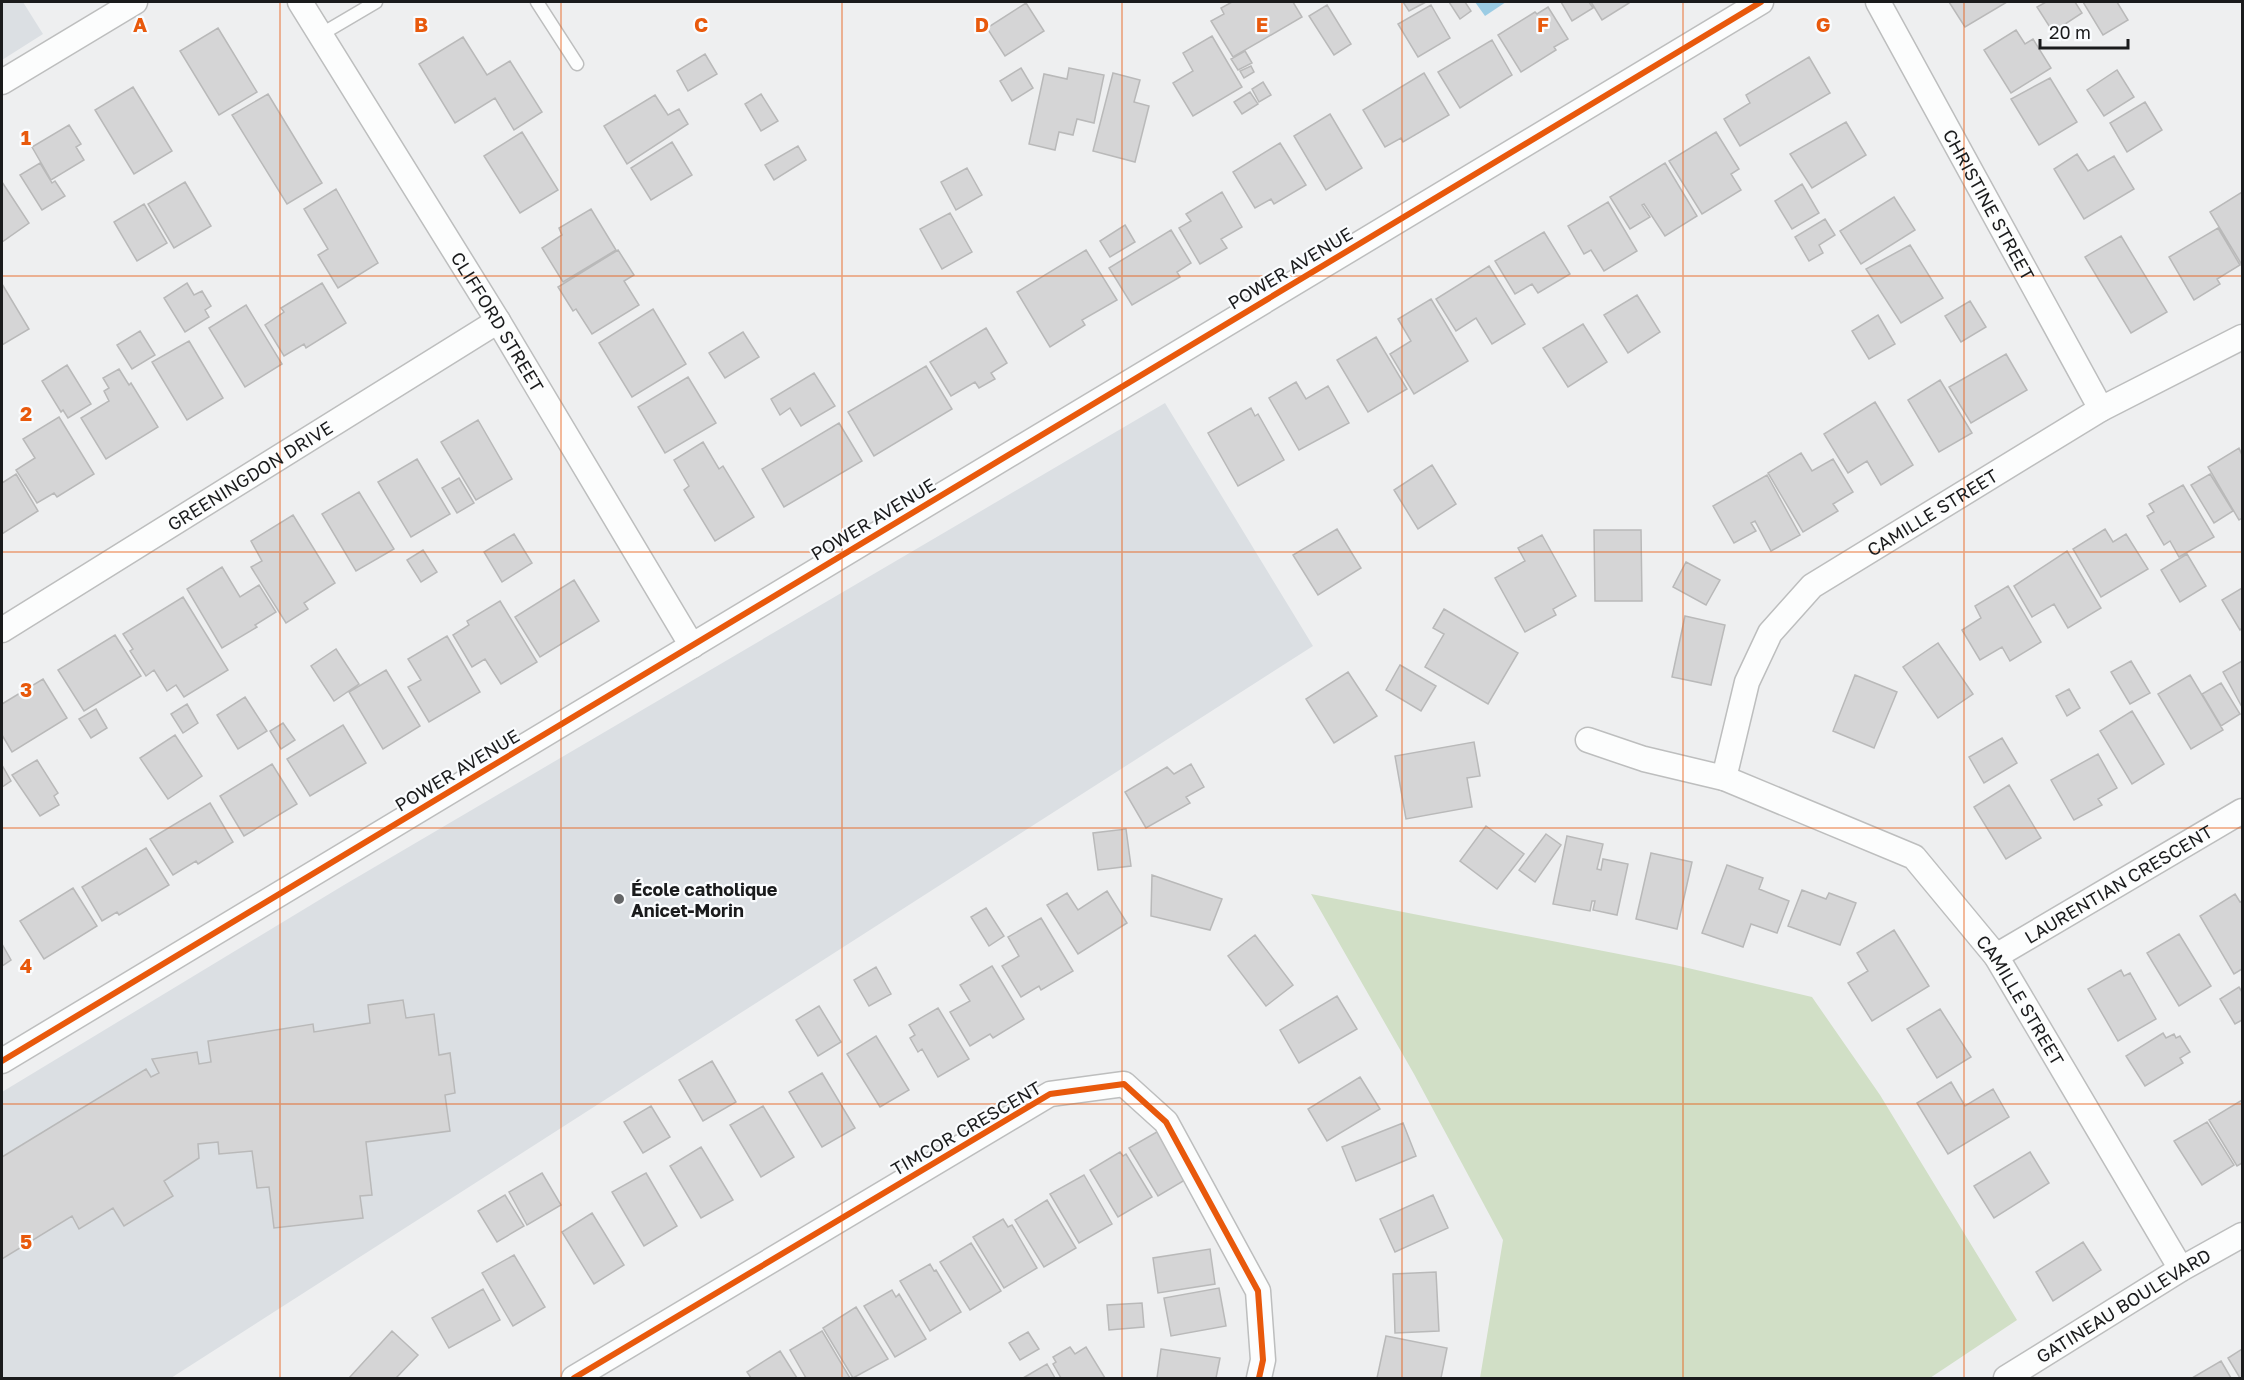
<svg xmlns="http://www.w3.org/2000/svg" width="2244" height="1380" font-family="'Golos Text',sans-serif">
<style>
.built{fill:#dbdfe3}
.green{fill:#d1dfc6}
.water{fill:#9bcce4}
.building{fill:#d5d5d6;stroke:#b9b9b9;stroke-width:1.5}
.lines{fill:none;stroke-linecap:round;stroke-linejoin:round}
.service-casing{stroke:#bdbebe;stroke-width:15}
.minor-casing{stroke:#bdbebe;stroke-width:27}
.service{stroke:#fcfdfd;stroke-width:12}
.minor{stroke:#fcfdfd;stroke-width:24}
.cycleway-casing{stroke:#fafcfe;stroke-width:10}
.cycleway{stroke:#e8590c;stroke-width:6}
.grid{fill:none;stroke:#e8590c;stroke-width:1.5;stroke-opacity:0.55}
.poi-dot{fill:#646566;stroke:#fafcfe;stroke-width:2}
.labels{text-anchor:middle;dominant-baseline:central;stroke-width:4.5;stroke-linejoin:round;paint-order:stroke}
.street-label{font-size:18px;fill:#1a1b1c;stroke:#fafcfe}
.poi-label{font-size:18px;font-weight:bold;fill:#1a1b1c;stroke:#fafcfe;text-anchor:start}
.grid-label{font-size:20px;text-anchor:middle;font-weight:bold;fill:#e8590c;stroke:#fafcfe;stroke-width:4.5;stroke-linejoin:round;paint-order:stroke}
</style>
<rect width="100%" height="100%" fill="#eeeff0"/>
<path class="built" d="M2,2H23L43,34L2,60Z
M1165,403L1313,646L171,1378H2V1092L344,885Z"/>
<path class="green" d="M1311,894L1675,965L1812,997L1880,1095L2017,1320L1930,1378H1480L1503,1240L1414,1074Z"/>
<path class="water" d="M1475,2H1506L1485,16Z"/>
<path class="building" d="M1232,2H1293L1302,17L1233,57L1211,21L1224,14L1221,8Z
M1403,2H1426L1409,11Z
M1449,2H1465L1471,11L1460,19Z
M1561,2H1589L1593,8L1572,21Z
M1591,2H1629V3L1602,20Z
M1949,2H2007L1965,27Z
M2046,2H2075L2082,13L2053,32L2037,7Z
M2083,2H2117L2128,20L2103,35Z
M1026,3L1044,31L1005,56L987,28Z
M1327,5L1351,44L1334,55L1309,16Z
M1431,5L1450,38L1418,57L1398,24Z
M1548,7L1568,39L1554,47L1556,50L1521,72L1498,35L1535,12L1537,14Z
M218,28L257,92L219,115L180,51Z
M2016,30L2025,44L2033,39L2051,68L2011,93L1984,50Z
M1212,36L1242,87L1193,116L1173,83L1193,71L1183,53Z
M463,37L487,75L510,61L542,112L514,130L495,98L455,123L419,64Z
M1492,40L1512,75L1460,108L1438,72Z
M1245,51L1252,63L1238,70L1231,59Z
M705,54L717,74L688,91L677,71Z
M1809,57L1830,93L1740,146L1724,119L1750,103L1746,95Z
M1251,66L1254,72L1244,78L1240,71Z
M1021,68L1033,88L1012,101L1000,81Z
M1069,68L1104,75L1094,123L1077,119L1073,135L1059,132L1055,150L1029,144L1044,74L1067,79Z
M2117,70L2134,97L2104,116L2087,90Z
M1113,73L1140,80L1134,102L1149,106L1135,162L1093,151Z
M1424,73L1449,115L1403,142L1401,138L1385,147L1363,110Z
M2050,78L2077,122L2039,145L2011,99Z
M1263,82L1271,95L1259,102L1252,89Z
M133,87L172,151L134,174L95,110Z
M1250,92L1258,104L1242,114L1234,102Z
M268,94L322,183L287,204L232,115Z
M761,94L778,121L761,131L745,104Z
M655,95L668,115L679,109L688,124L627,164L604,126Z
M2145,102L2162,130L2127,152L2110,123Z
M1330,114L1362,168L1326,190L1294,136Z
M1846,122L1866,155L1812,188L1790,154Z
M69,125L81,144L76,147L84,160L51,180L32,147Z
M522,132L558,190L520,213L484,156Z
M1716,132L1739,169L1731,174L1741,190L1702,214L1669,161Z
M672,142L692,175L651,200L631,168Z
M1280,143L1306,185L1274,204L1271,199L1255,208L1233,172Z
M798,146L806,160L774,180L765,165Z
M2077,154L2088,171L2114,156L2134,189L2084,219L2054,169Z
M40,163L52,183L55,181L65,196L42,210L20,175Z
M1665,163L1697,216L1665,236L1644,204L1642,205L1650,217L1630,229L1610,197Z
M967,168L982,195L956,210L941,182Z
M2,182L29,223L2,242Z
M185,182L211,226L174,248L148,204Z
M1802,184L1819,213L1792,229L1775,201Z
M336,189L378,263L338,288L318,255L328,249L304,209Z
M1222,192L1242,227L1221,239L1227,248L1200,264L1179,228L1191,221L1186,214Z
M2242,192V265L2210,212Z
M1894,197L1915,230L1861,264L1840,231Z
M1608,202L1637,251L1604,271L1591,250L1584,254L1568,226Z
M144,204L167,243L137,261L114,222Z
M591,209L616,250L563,282L542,248L562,235L559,228Z
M950,213L972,252L942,269L920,229Z
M1825,219L1835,235L1819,245L1823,253L1809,261L1795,237Z
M1125,225L1135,242L1110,257L1100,241Z
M2218,228L2240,265L2217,279L2220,284L2194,300L2169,257Z
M1171,230L1191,263L1177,272L1180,277L1132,305L1109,268Z
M1544,232L1570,274L1538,293L1532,284L1515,294L1495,261Z
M2121,236L2167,312L2131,333L2085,257Z
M1910,245L1943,298L1901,323L1866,269Z
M618,250L634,275L624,281L639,305L592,334L576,309L573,311L558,287Z
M1086,250L1117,300L1082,320L1085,325L1050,347L1017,292Z
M1489,266L1525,324L1492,344L1476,318L1456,331L1436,299Z
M187,283L194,295L202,291L211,306L205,310L209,317L185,332L164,298Z
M322,283L346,323L306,348L304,344L284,356L265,325L284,312L281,308Z
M2,284L29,329L2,345Z
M1637,295L1660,332L1628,353L1604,315Z
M1431,299L1468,361L1414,394L1390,354L1411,341L1398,319Z
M1970,301L1986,327L1961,342L1945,316Z
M246,305L282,364L245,387L209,328Z
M653,309L686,364L632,397L599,343Z
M1878,315L1895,344L1869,359L1852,331Z
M1583,324L1607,362L1568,387L1543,348Z
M986,328L1007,363L991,373L995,379L979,388L975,382L951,396L930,362Z
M140,331L155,355L132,369L117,345Z
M743,332L759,357L725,378L709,353Z
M1376,337L1407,389L1368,412L1337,360Z
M189,341L223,398L187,420L152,362Z
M2006,354L2027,390L1971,423L1949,387Z
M67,365L91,404L68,418L63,410L61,412L42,381Z
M926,366L952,409L874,456L848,412Z
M119,369L129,385L131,383L158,427L106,459L81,418L109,401L104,391L109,388L103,378Z
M814,373L835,406L801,426L790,408L780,415L771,399Z
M688,377L716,423L665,453L638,407Z
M1940,380L1972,433L1939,452L1908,400Z
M1296,382L1306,399L1328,386L1349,423L1299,450L1269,398Z
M1875,402L1913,465L1881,485L1867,461L1848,473L1824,434Z
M1251,408L1255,416L1258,414L1284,460L1238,486L1208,433Z
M59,417L94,474L57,497L54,493L37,503L16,470L35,458L23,439Z
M478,420L512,479L476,500L441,442Z
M839,423L862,461L784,507L762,469Z
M703,442L719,469L723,466L754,517L715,541L684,490L689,486L674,460Z
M2239,448L2242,455V518L2239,520L2208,467Z
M1801,453L1812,471L1833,459L1853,492L1833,504L1838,511L1803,532L1768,473Z
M417,459L450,514L411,537L378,482Z
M1432,465L1456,504L1418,529L1394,490Z
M16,474L38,511L2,534V483Z
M2210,474L2233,511L2214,523L2191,485Z
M1767,475L1800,535L1771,551L1755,521L1751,523L1756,531L1734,543L1713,506Z
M459,478L474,503L457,513L442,488Z
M2183,485L2214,537L2179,557L2170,541L2164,545L2147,516L2154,512L2149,504Z
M359,492L394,549L356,571L322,514Z
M293,515L335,583L304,603L308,609L286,623L251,567L262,561L251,541Z
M1337,529L1361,568L1318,595L1293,555Z
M2105,529L2113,542L2126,534L2148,569L2101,597L2073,549Z
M1594,530H1641L1642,601H1595Z
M514,534L532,563L502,582L484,552Z
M1542,535L1576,596L1553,609L1556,615L1525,632L1495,578L1525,561L1518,548Z
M423,550L437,572L421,582L407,560Z
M2067,551L2101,608L2068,628L2054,604L2032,617L2014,586Z
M2187,554L2206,586L2180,602L2161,570Z
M1686,562L1720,580L1706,605L1673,587Z
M222,567L240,597L259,585L276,612L255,625L257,627L222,648L187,589Z
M574,580L599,621L540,657L515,617Z
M2008,586L2041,642L2010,661L2002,647L1980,660L1962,630L1981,618L1975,606Z
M2242,588V628L2240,630L2222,600Z
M183,597L228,670L184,697L176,685L167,691L154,670L146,676L130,651L133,649L123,634Z
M500,601L537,662L501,684L485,659L472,667L453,635L469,625L467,621Z
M1444,609L1518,653L1488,704L1425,667L1444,634L1433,628Z
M1685,616L1725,625L1711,685L1672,677Z
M115,635L141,676L84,711L58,670Z
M447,636L480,692L429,722L408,687L421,680L408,659Z
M1938,643L1973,694L1938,718L1903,667Z
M336,649L359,684L334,701L311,666Z
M2131,661L2150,693L2130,704L2111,672Z
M2242,661V707L2223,672Z
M1400,665L1436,686L1421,711L1386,690Z
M386,670L420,726L383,749L349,692Z
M1348,672L1377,716L1334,743L1306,699Z
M1855,675L1897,692L1874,748L1833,731Z
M2190,675L2223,730L2191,749L2158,694Z
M43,679L67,718L12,752L2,735V704Z
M2221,683L2240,714L2221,726L2202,694Z
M2069,689L2080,708L2067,716L2056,696Z
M245,697L267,731L238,749L217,715Z
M187,704L198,723L183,733L171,714Z
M96,709L107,728L91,738L79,719Z
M2132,711L2164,764L2132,784L2100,731Z
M283,723L295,740L281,749L270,731Z
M343,725L366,763L310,796L287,759Z
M175,735L202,776L168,799L140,758Z
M2002,738L2017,763L1984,783L1969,757Z
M1474,742L1480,776L1467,778L1472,807L1406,819L1395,756Z
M2098,754L2117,788L2098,799L2102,805L2074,820L2051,780Z
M37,760L58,793L54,796L59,805L40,816L12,775Z
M272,764L297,804L244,836L220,796Z
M1191,764L1204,787L1186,797L1190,803L1146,828L1125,792L1167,767L1174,774Z
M2,765L11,781L2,787Z
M2009,785L2041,838L2006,859L1974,807Z
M210,803L233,842L198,864L196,861L173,875L150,839Z
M1486,826L1524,854L1497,889L1460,861Z
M1126,829L1131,866L1098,870L1093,833Z
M1546,834L1561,845L1535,882L1519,870Z
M1567,836L1603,844L1597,869L1601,870L1603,859L1628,864L1617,915L1593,910L1595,901H1592L1590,911L1553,904Z
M146,848L169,885L119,915L117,912L102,921L82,887Z
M1651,853L1692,862L1677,929L1636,919Z
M1727,865L1763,878L1759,889L1789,901L1777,933L1751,924L1743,947L1702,933Z
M1152,875L1222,899L1210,930L1151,916Z
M73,888L97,926L44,959L20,921Z
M1802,890L1826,899L1829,893L1856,903L1840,945L1788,926Z
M1107,891L1127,923L1078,954L1047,905L1067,893L1078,910Z
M2235,894L2240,902L2242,901V969L2234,974L2200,916Z
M986,908L1004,936L989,946L971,917Z
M1041,918L1073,971L1041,990L1039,986L1021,997L1002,966L1019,956L1008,937Z
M1894,930L1929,986L1872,1021L1848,983L1868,971L1857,953Z
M2179,934L2211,986L2179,1006L2147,953Z
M1255,935L1293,985L1266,1006L1228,956Z
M2,944L11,960L2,966Z
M992,966L1024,1019L993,1038L990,1034L970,1046L950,1012L970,1001L960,985Z
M876,967L891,994L869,1006L854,980Z
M2121,970L2124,976L2130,973L2156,1019L2118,1041L2088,989Z
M2239,987L2242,992V1020L2235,1024L2220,999Z
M1337,996L1357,1029L1299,1063L1280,1030Z
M403,1000L406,1018L434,1014L439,1055L450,1053L455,1093L445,1095L450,1131L366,1142L372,1195L360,1196L363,1218L274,1228L269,1187L257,1188L252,1151L219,1154L218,1142L198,1144L199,1158L164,1181L173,1196L124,1226L113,1208L79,1229L72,1216L2,1259V1157L146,1069L151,1077L159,1073L152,1059L197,1052L199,1064L211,1062L208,1041L313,1024L314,1032L370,1023L368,1005Z
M819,1006L841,1042L818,1056L796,1020Z
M938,1008L969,1059L938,1077L922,1049L918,1052L910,1038L915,1035L909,1025Z
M1940,1009L1971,1057L1937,1078L1907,1029Z
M2163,1033L2166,1038L2174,1034L2176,1038L2180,1036L2190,1052L2180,1058L2183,1063L2145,1086L2126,1056Z
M876,1036L909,1090L880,1107L847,1054Z
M712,1061L736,1102L703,1121L679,1080Z
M822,1073L855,1128L822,1147L789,1092Z
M1360,1077L1380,1109L1327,1141L1308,1109Z
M1951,1082L1965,1106L1993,1089L2009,1117L1948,1154L1917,1103Z
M2242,1100V1163L2237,1166L2209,1120Z
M651,1106L670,1137L643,1153L624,1122Z
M763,1106L794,1157L761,1177L730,1125Z
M2207,1122L2234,1165L2202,1185L2174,1141Z
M1403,1123L1416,1156L1356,1181L1342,1147Z
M1162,1129L1190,1177L1158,1196L1129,1148Z
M701,1147L733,1200L701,1218L670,1166Z
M1120,1152L1123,1156L1126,1154L1152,1197L1118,1217L1090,1170Z
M2030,1152L2049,1183L1994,1218L1974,1186Z
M542,1173L561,1205L527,1225L509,1192Z
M646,1173L677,1226L644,1246L612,1192Z
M1084,1175L1112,1224L1079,1243L1050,1194Z
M505,1195L524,1226L497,1242L478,1211Z
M1433,1195L1448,1228L1395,1252L1380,1219Z
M1047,1200L1076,1248L1044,1267L1015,1220Z
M592,1213L624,1265L594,1284L562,1232Z
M1003,1219L1008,1227L1012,1225L1037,1268L1004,1288L973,1237Z
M2083,1242L2101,1270L2053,1301L2036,1272Z
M971,1243L1001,1291L970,1310L940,1262Z
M1210,1249L1215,1284L1158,1293L1153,1258Z
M514,1255L545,1307L513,1326L482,1273Z
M930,1264L934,1271L936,1270L961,1312L930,1331L900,1281Z
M1436,1272L1439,1331L1395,1333L1393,1274Z
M1219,1288L1226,1326L1171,1336L1164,1298Z
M483,1289L500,1320L449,1348L432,1318Z
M892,1290L896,1297L899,1294L926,1339L895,1357L864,1306Z
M1142,1303L1144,1327L1109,1330L1107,1305Z
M856,1307L888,1359L853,1378L823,1328Z
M392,1331L418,1355L396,1378H349Z
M822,1331L850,1378H806L790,1350Z
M1028,1332L1039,1349L1020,1360L1009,1343Z
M1386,1336L1447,1348L1441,1378H1377Z
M1070,1347L1075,1354L1086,1347L1105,1378H1061L1053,1364L1056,1362L1053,1357Z
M1161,1349L1220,1358L1216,1378H1157Z
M2242,1349V1378H2240L2228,1358Z
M780,1351L797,1378H751L747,1372Z
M2221,1361L2231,1378H2192Z
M1047,1364L1055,1378H1023Z"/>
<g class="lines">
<g class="service-casing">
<path id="service" d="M537,2L577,64
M320,35L376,2"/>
</g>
<g class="minor-casing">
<g id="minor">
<path id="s1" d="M300,2L498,321L692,646"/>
<path id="s2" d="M1878,2L2101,409"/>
<path d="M2,82L135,2"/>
<path id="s3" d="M2,630L498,321"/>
<path id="s4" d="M1588,740L1644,759L1724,778L1914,857L1996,956L2181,1269"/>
<path id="s5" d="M1724,778L1747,682L1770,633L1812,586L2101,409L2242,337"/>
<path id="s6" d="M1996,956L2242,811"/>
<path d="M2,1061L1761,2"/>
<path d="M574,1378L1050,1094L1124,1084L1166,1122L1258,1291L1263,1360L1259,1378"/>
<path id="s7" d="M2006,1378L2181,1269L2242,1235"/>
</g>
</g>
<use href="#service" class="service"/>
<use href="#minor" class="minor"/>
<g class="cycleway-casing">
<path id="cycleway" d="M2,1061L1761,2
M574,1378L1050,1094L1124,1084L1166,1122L1258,1291L1263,1360L1259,1378"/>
</g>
<use href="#cycleway" class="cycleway"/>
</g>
<path class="grid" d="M280,2V1378M561,2V1378M842,2V1378M1122,2V1378M1402,2V1378M1683,2V1378M1964,2V1378M2,276H2242M2,552H2242M2,828H2242M2,1104H2242"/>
<circle class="poi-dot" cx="619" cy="899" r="6"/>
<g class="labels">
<g class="street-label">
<text stroke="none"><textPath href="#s2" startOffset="231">CHRISTINE STREET</textPath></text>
<text transform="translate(1290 268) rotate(-31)">POWER AVENUE</text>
<text stroke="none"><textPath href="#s1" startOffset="376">CLIFFORD STREET</textPath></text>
<text stroke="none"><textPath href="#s3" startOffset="292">GREENINGDON DRIVE</textPath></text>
<text stroke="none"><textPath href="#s5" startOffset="357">CAMILLE STREET</textPath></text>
<text transform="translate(873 519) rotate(-31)">POWER AVENUE</text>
<text transform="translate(457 770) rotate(-31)">POWER AVENUE</text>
<text stroke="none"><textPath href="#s6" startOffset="142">LAURENTIAN CRESCENT</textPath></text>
<text stroke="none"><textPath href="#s4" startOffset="526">CAMILLE STREET</textPath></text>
<text transform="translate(966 1128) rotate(-30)">TIMCOR CRESCENT</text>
<text stroke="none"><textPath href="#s7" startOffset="138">GATINEAU BOULEVARD</textPath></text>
</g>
<g class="poi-label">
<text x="631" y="889">École catholique<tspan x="631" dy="21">Anicet-Morin</tspan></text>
</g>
</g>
<g class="grid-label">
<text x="140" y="32">A</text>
<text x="421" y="32">B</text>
<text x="701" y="32">C</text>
<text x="982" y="32">D</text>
<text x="1262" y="32">E</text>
<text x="1543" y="32">F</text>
<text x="1823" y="32">G</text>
<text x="26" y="145">1</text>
<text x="26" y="421">2</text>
<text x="26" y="697">3</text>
<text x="26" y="973">4</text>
<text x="26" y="1249">5</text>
</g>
<rect width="2244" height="1380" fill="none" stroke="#1a1b1c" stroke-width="6"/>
<path d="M2040 39v9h88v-9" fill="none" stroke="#1a1b1c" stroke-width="3"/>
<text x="2049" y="39" font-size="18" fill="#1a1b1c" stroke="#fafcfe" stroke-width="4.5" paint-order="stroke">20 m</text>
</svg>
